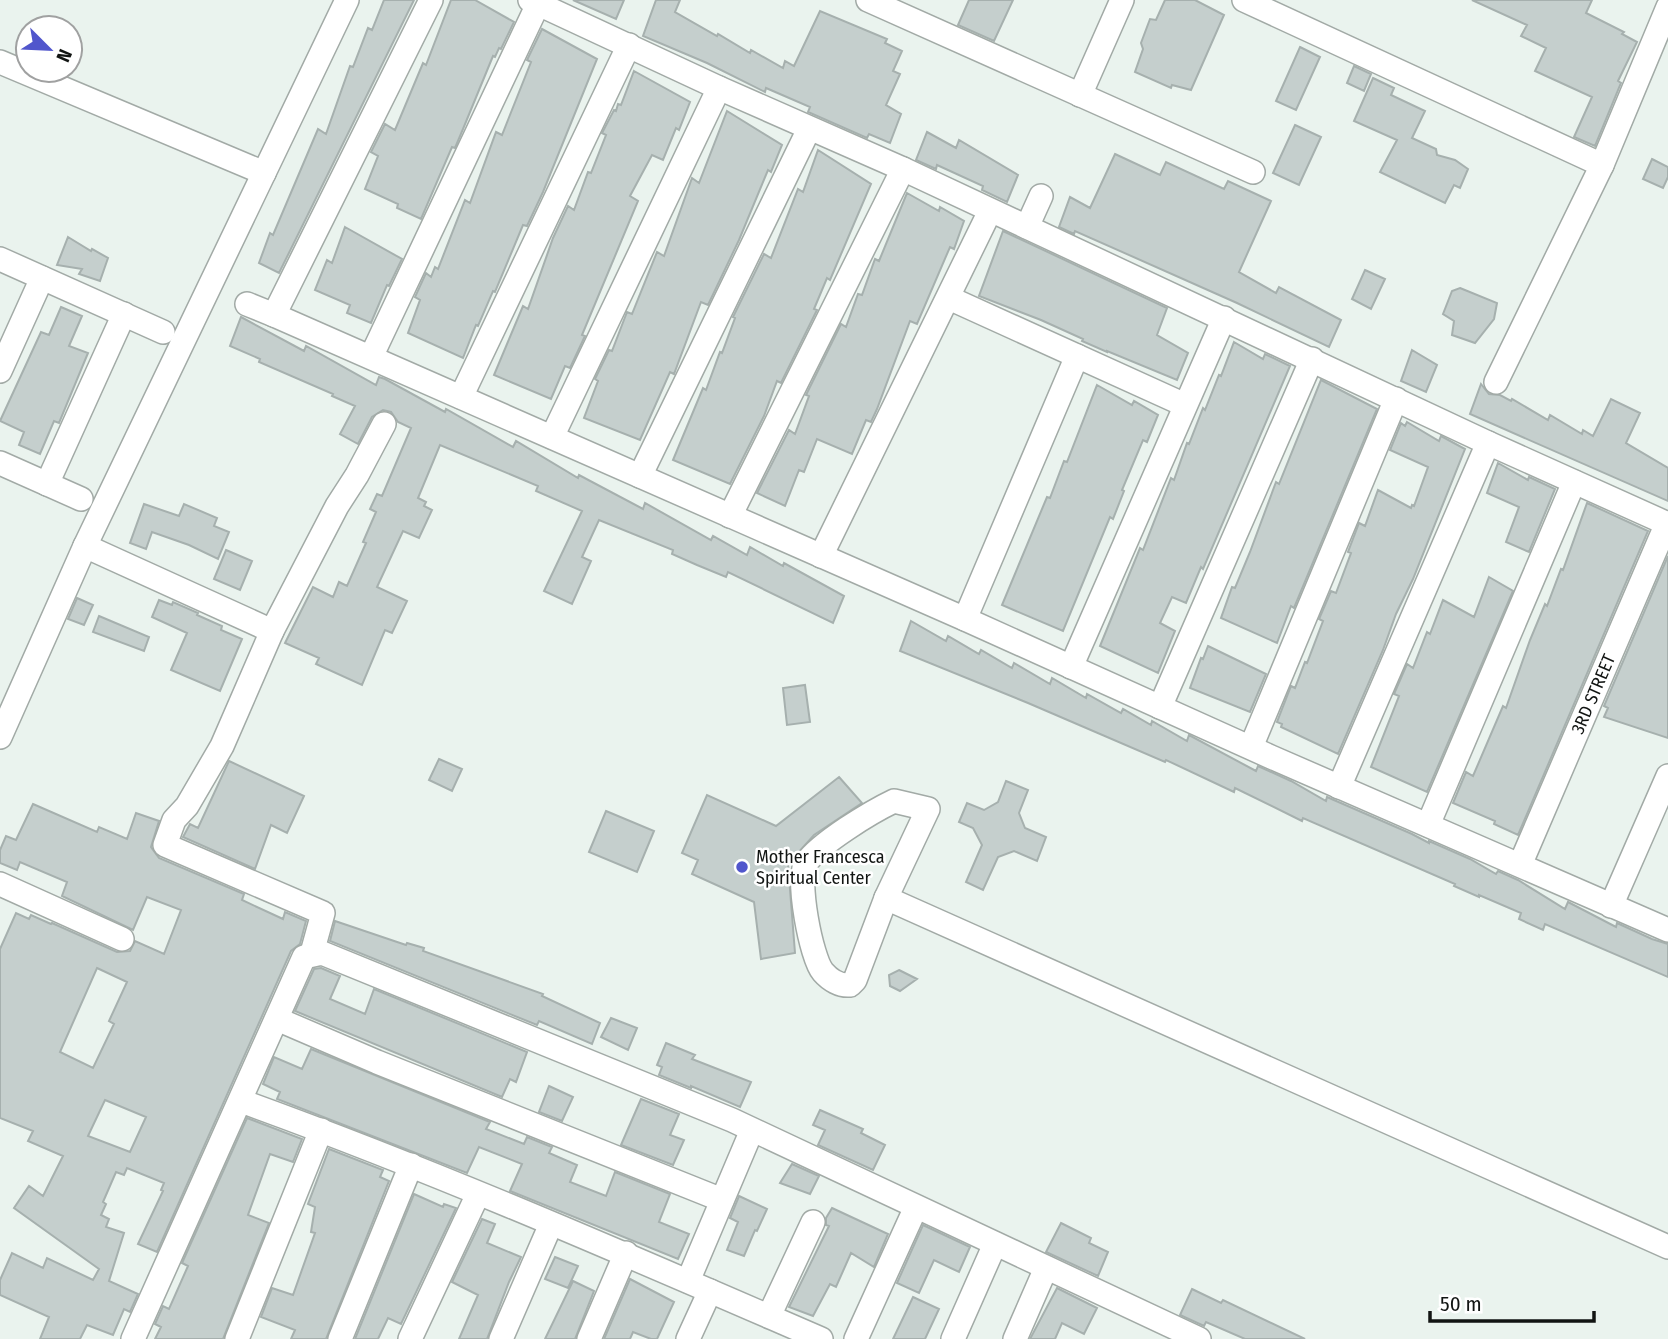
<svg xmlns="http://www.w3.org/2000/svg" width="1668" height="1339" font-family="'Fira Sans Condensed',sans-serif">
<style>
.building{fill:#c5cfcd;stroke:#a6b0ae;stroke-width:2;fill-rule:evenodd}
.lines{fill:none;stroke-linecap:round;stroke-linejoin:round}
.minor-casing{stroke:#a2aaa6;stroke-width:26}
.minor{stroke:#fff;stroke-width:23}
.poi-dot{fill:#5156cc;stroke:#fff;stroke-width:2.5}
.labels{text-anchor:middle;dominant-baseline:central;stroke-width:5;stroke-linejoin:round;paint-order:stroke}
.street-label{font-size:18px;fill:#121513;stroke:#fff}
.poi-label{font-size:18px;fill:#121513;stroke:#fff;text-anchor:start}
</style>
<rect width="100%" height="100%" fill="#eaf3ee"/>
<path class="building" d="M384,0H414L279,273L259,263L270,233L273,235L318,129L326,134L350,66L353,67L368,28L372,30Z
M451,0H475L514,22L501,49L499,48L495,57L493,56L463,129L455,148L452,147L421,219L397,208L398,204L365,189L378,156L371,152L385,124L395,130L423,63L426,65Z
M573,0H624L616,19Z
M656,0H680L675,12L717,36L718,34L750,53L751,50L783,68L785,61L794,66L820,11L887,39L885,43L902,51L893,71L900,74L886,105L901,114L890,143L869,134L867,138L808,112L810,107L766,88L765,92L707,63L643,36Z
M969,0H1013L994,41L958,25Z
M1165,0H1195L1224,15L1191,90L1172,85L1171,88L1135,72L1143,49L1141,43L1150,19L1156,20Z
M1472,0H1592L1586,13L1624,32L1622,34L1637,42L1618,81L1621,83L1595,146L1574,137L1592,97L1535,71L1546,48L1521,36L1527,25Z
M542,29L597,59L543,192L527,226L523,225L495,292L493,291L478,326L476,325L463,358L408,333L420,300L415,297L426,273L431,277L435,267L438,269L465,200L470,203L496,132L502,135L531,62L527,60Z
M1300,47L1320,57L1296,110L1276,101Z
M1354,66L1371,74L1364,91L1347,83Z
M634,71L690,102L679,130L676,128L663,160L652,155L630,196L638,201L582,335L585,336L570,368L565,366L551,399L494,375L523,306L528,309L553,238L568,206L574,210L588,172L591,173L606,135L602,133L614,110L616,111L618,104L621,105Z
M1373,78L1394,88L1391,95L1425,111L1412,138L1436,149L1437,155L1455,160L1468,169L1460,188L1454,185L1445,203L1380,172L1397,140L1354,121Z
M727,111L782,145L771,172L768,170L739,240L708,305L701,302L674,374L670,372L640,440L584,418L598,381L595,379L609,350L612,351L627,312L632,314L657,252L664,256L692,178L699,183Z
M1295,125L1321,137L1299,185L1273,173Z
M927,132L956,148L959,140L1018,175L1007,202L982,190L983,186L937,165L936,169L916,160Z
M818,150L871,184L830,280L827,278L814,309L817,310L781,383L777,381L764,416L730,484L673,460L703,388L706,390L720,352L722,353L735,318L733,317L764,254L771,258L798,189L803,192Z
M1115,154L1160,175L1166,162L1224,189L1228,181L1271,201L1239,272L1276,293L1279,287L1341,320L1329,347L1237,303L1075,231L1074,234L1059,227L1070,197L1090,208Z
M1652,159L1668,167V177L1663,188L1643,179Z
M907,193L939,211L940,207L964,221L954,249L950,247L917,324L910,321L877,409L871,422L866,420L852,454L817,439L804,472L799,470L785,506L757,493L789,430L795,434L809,396L806,395L841,324L846,327L858,294L862,295L875,259L879,261Z
M345,227L402,259L389,286L387,285L371,323L347,313L350,305L315,290L327,260L332,263Z
M1003,231L1167,308L1157,335L1188,353L1177,380L1107,351V352L1082,341L1083,339L1041,320L979,296Z
M68,237L91,251L92,249L108,258L100,281L79,274L82,269L57,265Z
M1365,270L1385,279L1371,309L1352,299Z
M1460,288L1497,303L1494,319L1475,343L1452,335L1454,321L1443,314L1452,291Z
M61,307L82,316L69,346L88,353L59,423L54,421L40,454L19,445L24,432L0,421L41,332L49,335Z
M241,317L304,351L306,346L376,385L379,377L385,379L445,412L446,409L513,447L516,441L578,478L579,475L643,509L645,503L711,540L713,536L747,555L750,547L783,566L784,563L844,596L833,623L728,572L726,577L697,565L672,554L673,550L599,520L582,557L591,561L572,604L544,591L582,511L536,491L538,486L440,445L418,498L426,502L424,506L432,510L419,538L403,531L377,587L407,601L392,633L385,630L362,685L316,664L319,658L285,643L313,587L333,597L339,582L347,586L366,543L363,542L376,512L370,509L377,494L382,496L411,428L398,422L391,412L383,410L372,417L358,444L340,434L355,406L332,396L333,394L259,362L260,359L230,346Z
M1234,342L1263,359L1265,354L1290,366L1203,569L1201,567L1186,603L1172,597L1160,623L1175,631L1158,673L1100,646L1140,548L1143,550L1171,478L1174,480L1187,443L1189,444L1203,408L1205,410L1219,375L1221,376Z
M1412,350L1437,365L1426,392L1401,381Z
M1321,380L1377,409L1294,608L1291,606L1277,643L1221,618L1232,587L1235,588L1250,552L1276,482L1279,484Z
M1481,384L1489,394L1500,395L1511,401L1512,399L1548,420L1550,415L1582,434L1583,430L1593,436L1611,399L1640,413L1626,443L1668,468V501L1470,414Z
M1097,385L1132,405L1134,401L1158,415L1147,442L1143,440L1122,490L1124,491L1113,519L1110,517L1063,631L1002,605L1047,497L1050,498L1064,461L1067,462Z
M1407,422L1439,441L1441,436L1465,449L1413,579L1396,614L1383,650L1338,754L1281,727L1282,724L1277,722L1291,686L1295,688L1305,662L1307,663L1323,621L1319,619L1331,591L1336,593L1351,553L1348,552L1359,523L1365,526L1378,490L1411,508L1412,505L1414,506L1428,467L1390,450L1401,423L1405,426Z
M1498,463L1528,480L1529,477L1555,489L1529,552L1506,542L1519,507L1487,493Z
M1587,503L1648,531L1518,835L1494,824L1495,821L1453,803L1466,772L1473,776L1503,706L1506,708L1530,640L1545,604L1547,606L1561,569L1563,570Z
M144,504L179,516L184,504L217,518L214,526L229,532L218,559L189,545L152,532L146,549L130,543Z
M226,550L252,561L240,590L214,579Z
M1668,556V738L1604,717L1608,708L1604,706Z
M1489,577L1513,591L1427,792L1371,767L1399,696L1394,694L1407,664L1413,668L1427,632L1430,634L1443,600L1474,617Z
M77,598L93,605L84,625L68,619Z
M159,600L172,605L173,602L198,613L197,615L222,626L221,630L242,639L220,691L171,670L187,633L152,617Z
M99,616L149,637L144,651L93,632Z
M911,621L946,641L948,636L979,654L981,650L1012,668L1014,663L1050,684L1052,678L1086,698L1087,694L1121,713L1123,709L1151,725L1152,721L1187,741L1189,735L1256,771L1258,766L1291,781L1326,801L1327,797L1412,834L1429,843V841L1470,859L1496,874L1498,871L1518,880L1565,909L1568,902L1616,927L1617,923L1652,939L1668,944V977L1545,924L1543,930L1519,919L1521,913L1479,895V897L1454,886L1455,884L1303,818L1302,821L1235,788L1234,792L1166,760L1165,762L1028,703L900,651Z
M1208,646L1266,674L1250,712L1190,688L1201,658L1203,659Z
M805,685L810,722L787,725L783,688Z
M439,759L462,769L452,791L429,780Z
M229,761L304,796L287,833L271,825L255,869L183,837L190,824L198,828Z
M839,777L862,803L814,835L788,864L795,953L761,959L754,902L692,874L698,860L682,853L707,795L776,826Z
M1006,781L1028,790L1019,813L1025,828L1046,837L1037,861L1014,851L998,857L983,890L966,882L982,845L973,828L959,822L967,803L984,810L998,802Z
M33,804L97,832L99,827L127,839L136,813L159,821L151,847L159,858L244,894L242,900L283,919L285,912L306,921L300,944L291,951L157,1252L138,1244L163,1191L161,1190L164,1183L127,1168L124,1175L116,1172L103,1202L106,1204L101,1215L109,1219L106,1227L124,1233L109,1281L138,1294L130,1312L124,1309L113,1335L87,1325L80,1339H40L49,1317L0,1295V1280L12,1253L43,1268L47,1258L93,1280L99,1269L14,1208L29,1186L43,1196L63,1156L28,1141L33,1131L0,1118V949L16,913L29,919L31,915L51,924L52,923L117,952L130,951L135,941L164,954L181,910L147,897L133,930L62,896L67,882L20,862L17,870L0,863V850L6,836L16,840ZM97,968L127,982L109,1021L114,1024L93,1068L60,1052ZM105,1100L146,1117L130,1152L88,1136Z
M606,811L654,831L637,872L589,852Z
M335,921L406,945L407,943L424,948L423,951L543,994L542,996L600,1023L592,1044L539,1021L537,1025L330,941Z
M321,968L340,976L330,999L365,1014L374,989L527,1052L516,1082L510,1079L502,1097L295,1011L314,969Z
M899,970L917,979L900,991L890,986L889,975Z
M611,1018L637,1028L628,1050L601,1037Z
M666,1043L695,1055L692,1059L751,1082L740,1107L691,1086V1088L659,1075L662,1067L657,1065Z
M311,1049L490,1122L486,1129L524,1144L527,1137L552,1147L549,1153L577,1165L570,1182L606,1196L615,1172L670,1194L659,1222L689,1234L678,1259L510,1191L522,1164L479,1147L467,1173L277,1099L280,1092L263,1084L274,1057L302,1069Z
M549,1086L573,1097L562,1121L539,1112Z
M641,1099L679,1114L670,1135L684,1140L673,1165L621,1145Z
M820,1110L863,1129L861,1133L885,1145L873,1170L818,1145L825,1130L813,1125Z
M247,1118L302,1139L293,1162L270,1154L248,1215L269,1223L223,1339H155L161,1327L155,1324L163,1306L169,1309L188,1266L182,1263Z
M329,1149L383,1170L380,1177L389,1181L326,1339H291L295,1330L261,1317L272,1288L293,1295L315,1233L311,1232L315,1207L308,1204Z
M792,1164L819,1176L810,1194L780,1183Z
M414,1194L443,1207L444,1204L456,1208L401,1324L388,1318L378,1339H355Z
M739,1196L767,1209L757,1231L755,1230L744,1256L727,1250L738,1222L730,1218Z
M832,1208L888,1234L874,1267L851,1253L836,1287L830,1284L813,1316L789,1307L829,1226L826,1225V1218Z
M482,1219L495,1224L487,1243L521,1257L509,1282L487,1339H459L478,1295L452,1282Z
M1061,1223L1091,1238L1089,1243L1108,1252L1098,1276L1046,1252Z
M923,1225L970,1247L959,1272L934,1260L919,1293L897,1283Z
M555,1257L578,1266L568,1288L545,1279Z
M630,1279L674,1302L657,1339H651L633,1332L630,1339H604Z
M573,1281L594,1291L575,1339H545Z
M1057,1288L1097,1308L1084,1334L1062,1323L1055,1339H1030Z
M1192,1289L1221,1303L1223,1300L1305,1339H1245L1206,1322L1204,1326L1180,1315Z
M913,1297L939,1309L925,1339H893Z"/>
<g class="lines">
<g class="minor-casing">
<g id="minor">
<path d="M431,0L274,315L965,619L1271,757L1668,930"/>
<path d="M530,0L719,88L903,169L1488,443L1668,524"/>
<path d="M868,0L1253,172"/>
<path d="M1244,0L1602,165"/>
<path d="M0,62L264,173"/>
<path d="M1080,95L1122,0"/>
<path d="M1027,227L1041,196"/>
<path d="M0,259L163,332"/>
<path d="M949,298L1185,405"/>
<path d="M247,304L274,315"/>
<path d="M371,357L538,4"/>
<path d="M0,371L42,278"/>
<path d="M1496,382L1602,165L1668,7"/>
<path d="M461,397L629,45"/>
<path d="M552,437L719,88"/>
<path d="M0,463L81,499"/>
<path d="M640,476L809,129"/>
<path d="M47,484L124,314"/>
<path d="M730,516L903,169"/>
<path d="M85,546L272,631"/>
<path d="M821,556L990,211"/>
<path d="M965,619L1077,356"/>
<path d="M1071,667L1224,318"/>
<path d="M1160,707L1312,359"/>
<path d="M0,737L85,546L347,0"/>
<path d="M1251,747L1396,399"/>
<path d="M1339,787L1488,443"/>
<path d="M894,801L928,809L886,898L855,980L850,985C840,986 830,980 823,972C811,958 796,878 806,863C820,843 871,812 894,801Z"/>
<path d="M1428,825L1574,482"/>
<path id="s1" d="M1520,865L1667,523"/>
<path d="M0,884L122,939"/>
<path d="M886,898L1668,1247"/>
<path d="M1611,906L1668,776"/>
<path d="M312,953L323,913L165,845L174,820L187,806L222,746L272,631L337,506L357,475L384,424"/>
<path d="M277,1019L377,1062L722,1200"/>
<path d="M241,1101C438,1172 629,1256 821,1339"/>
<path d="M688,1281L752,1130"/>
<path d="M769,1316L813,1222"/>
<path d="M133,1339L304,957L322,953L732,1120L1199,1339"/>
<path d="M237,1339L321,1130"/>
<path d="M340,1339L411,1165"/>
<path d="M410,1339L478,1194"/>
<path d="M501,1339L551,1224"/>
<path d="M589,1339L626,1253"/>
<path d="M688,1339L710,1291"/>
<path d="M856,1339L916,1207"/>
<path d="M953,1339L995,1244"/>
<path d="M1015,1339L1046,1268"/>
</g>
</g>
<use href="#minor" class="minor"/>
</g>
<circle class="poi-dot" cx="742" cy="867" r="7"/>
<g class="labels">
<g class="street-label">
<text stroke="none"><textPath href="#s1" startOffset="186">3RD STREET</textPath></text>
</g>
<g class="poi-label">
<text x="756" y="857">Mother Francesca<tspan x="756" dy="21">Spiritual Center</tspan></text>
</g>
</g>
<g transform="translate(49 49) rotate(114)"><circle r="33" fill="#ffffff" stroke="#a0a1a1" stroke-width="2"/>
<path d="M0-5L12 26L0 18L-12 26Z" fill="#5156cc"/>
<text y="-10" font-size="19" font-weight="bold" text-anchor="middle" fill="#121513">N</text>
</g>
<path d="M1430 1311v10h164v-10" fill="none" stroke="#121513" stroke-width="3.5"/>
<text x="1440" y="1311" font-size="21" fill="#121513" stroke="#ffffff" stroke-width="5" paint-order="stroke">50 m</text>
</svg>
